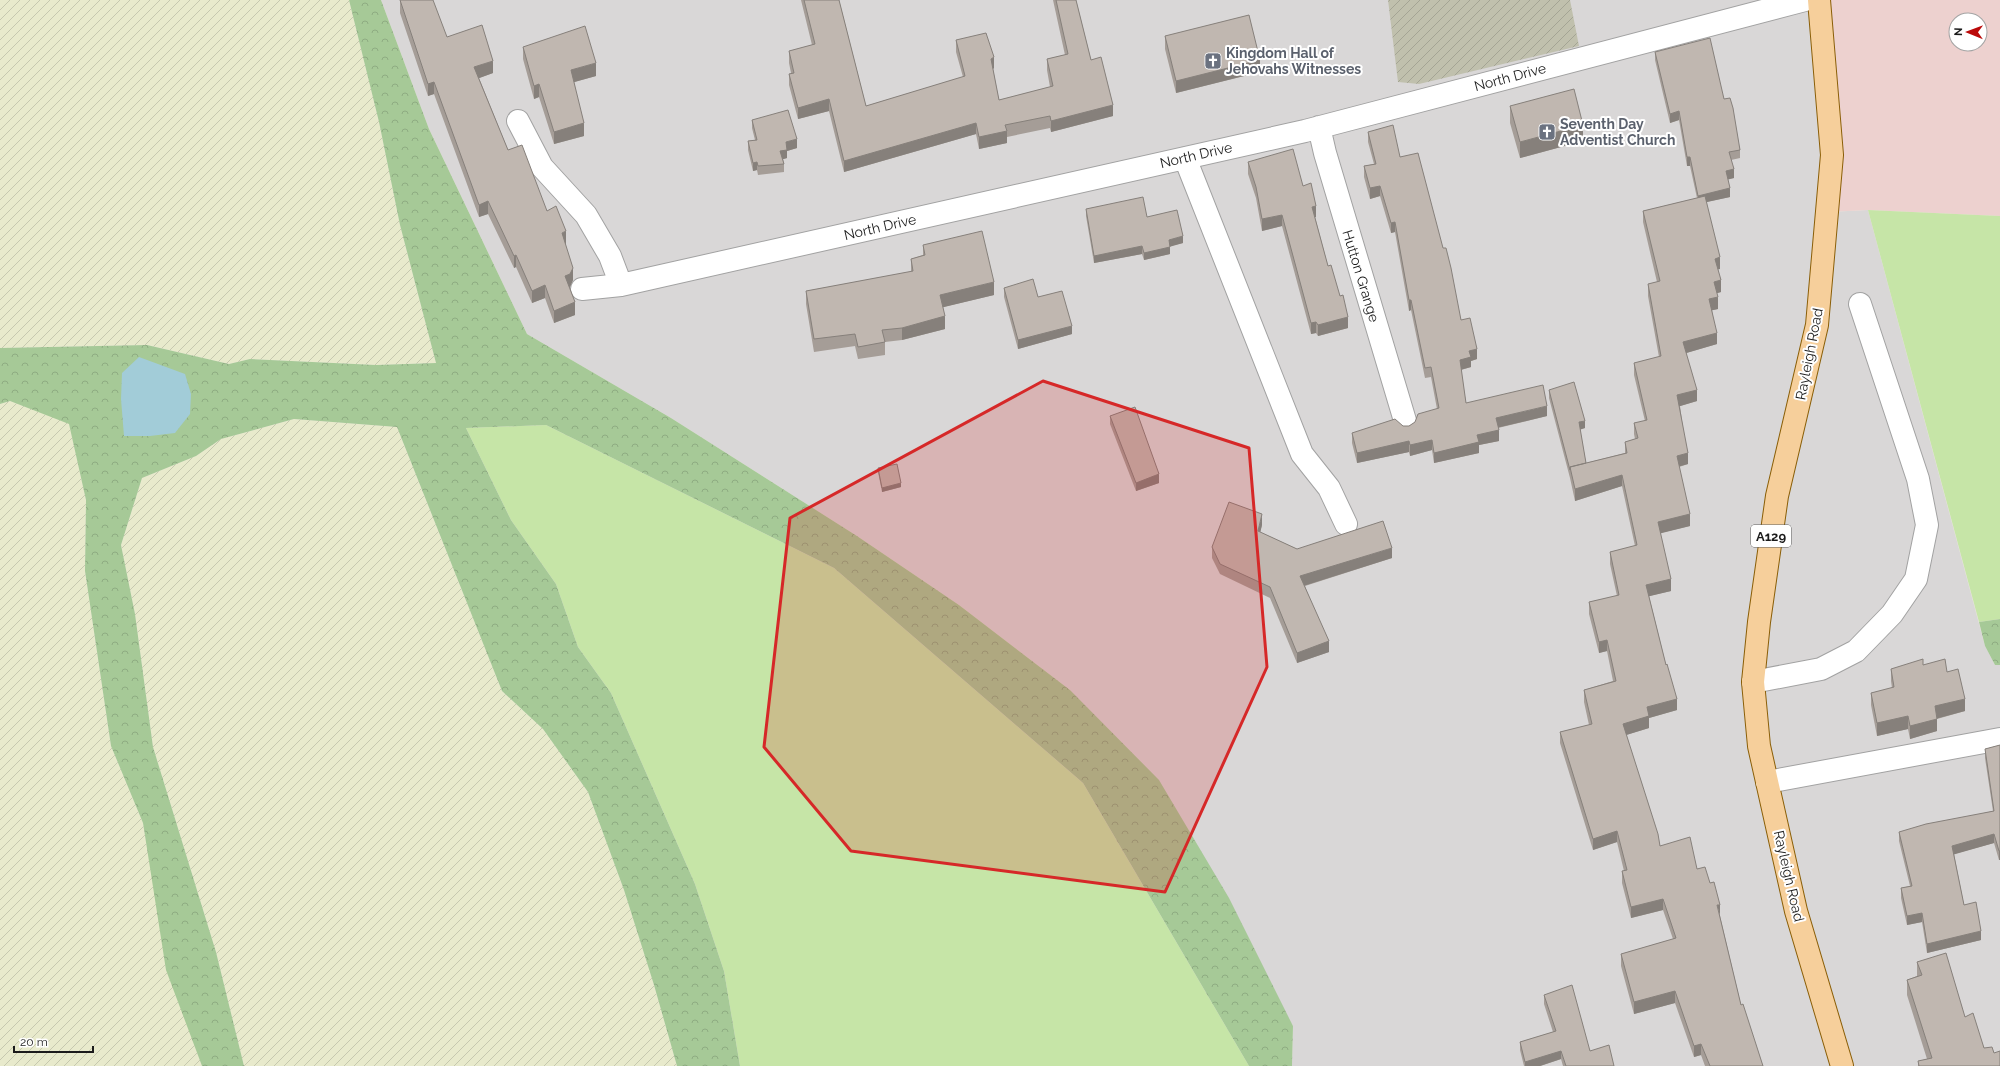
<svg xmlns="http://www.w3.org/2000/svg" width="2000" height="1066" font-family="Raleway,sans-serif">
<style>
.residential{fill:#d9d7d7}
.commercial{fill:#edd1cf;fill-rule:evenodd}
.construction{fill:url(#construction-furrows)}
.farmland{fill:url(#farmland-furrows)}
.grass{fill:#c6e5a7}
.forest{fill:url(#forest-crowns)}
.water{fill:#a2ccd8}
.lines{fill:none;stroke-linecap:round;stroke-linejoin:round}
.minor-casing{stroke:#a2a2a2;stroke-width:24}
.major-casing{stroke:#8a5e07;stroke-width:24}
.minor{stroke:#fff;stroke-width:22}
.major{stroke:#f6cf9b;stroke-width:22}
.wall{fill:#a59d97}
.shaded-wall{fill:#86807b}
.building{fill:#c0b7b0;stroke:#86807b}
.marked{fill:#d62828;fill-opacity:0.2;stroke:#d62828;stroke-width:3;stroke-linejoin:round}
.labels{text-anchor:middle;dominant-baseline:central;stroke-width:4;stroke-linejoin:round;paint-order:stroke}
.shield{fill:#fff;stroke:#5f5f5f;stroke-width:1}
.shield-label{font-size:13px;font-weight:bold;fill:#1b1b1b}
.worship-label{font-size:14px;font-weight:bold;fill:#5b616d;stroke:#fff;text-anchor:start}
.street-label{font-size:14px;fill:#1b1b1b;stroke:#fff}
</style>
<defs>
<pattern id="construction-furrows" width="10" height="10" patternUnits="userSpaceOnUse"><rect width="10" height="10" fill="#c0c0ad"/><path d="M-1 1l2-2M0 10L10 0M9 11l2-2" fill="none" stroke="#a4a494"/></pattern>
<pattern id="farmland-furrows" width="10" height="10" patternUnits="userSpaceOnUse"><rect width="10" height="10" fill="#e8eacc"/><path d="M-1 1l2-2M0 10L10 0M9 11l2-2" fill="none" stroke="#c6c8af"/></pattern>
<pattern id="forest-crowns" width="20" height="18" patternUnits="userSpaceOnUse"><rect width="20" height="18" fill="#a6c997"/><path d="M2 6a3 3 0 1 1 6 0M12 15a3 3 0 1 1 6 0" fill="none" stroke="#8eac82"/></pattern>
</defs>
<rect width="100%" height="100%" fill="#ece8e0"/>
<path class="residential" d="M381,0H1819L1828,212L1868,210L1985,646L1995,665H2000V1066H1292L1293,1026L1070,690L959,605L857,536L671,418L527,334L429,129Z"/>
<path class="commercial" d="M1819,0H2000V216L1868,210L1827,212ZM1956,20H1980V44H1956Z"/>
<path class="construction" d="M1388,0H1570L1579,46L1419,84L1398,82Z"/>
<path class="farmland" d="M0,0H349L379,122L400,225L436,363L376,365L250,359L229,364L147,345L0,348Z
M10,401L69,423L86,500L85,571L111,746L143,823L155,894L191,1035L202,1066H0V404Z
M294,419L397,427L502,691L543,729L588,792L624,890L654,985L677,1066H244L216,952L153,747L135,614L121,545L142,478L196,456L221,439Z"/>
<path class="grass" d="M1868,210L2000,216V619L1979,622Z
M546,425L834,568L1083,783L1249,1066H740L724,971L695,884L611,693L578,647L556,584L511,520L466,428Z"/>
<path class="forest" d="M349,0H381L429,129L527,334L671,418L857,536L959,605L1070,690L1159,780L1229,898L1293,1026L1292,1066H1249L1083,783L834,568L546,425L466,428L511,520L556,584L578,647L611,693L695,884L724,971L740,1066H677L654,985L624,890L588,792L543,729L502,691L397,427L294,419L221,439L196,456L142,478L121,545L135,614L153,747L216,952L244,1066H202L166,970L143,823L111,746L85,571L86,500L69,424L10,401L0,404V348L147,345L229,364L250,359L376,365L436,363L400,225L379,122Z
M2000,619V665H1995L1985,646L1979,622Z"/>
<path class="water" d="M139,357L185,374L191,394L190,414L175,433L150,436H124L121,399L122,373Z"/>
<g class="lines">
<g class="minor-casing">
<path id="minor" d="M518,121L542,167L586,215L610,256L621,285
M1319,127L1325,153L1406,424
M1185,158L1302,454L1329,488L1346,524
M582,289L621,285L1305,131L1805,0
M1753,682L1821,669L1856,651L1892,614L1916,579L1927,525L1918,479L1860,304
M1767,782L2000,739"/>
</g>
<g class="major-casing">
<path id="major" d="M1819,0L1832,155L1817,325L1777,496L1759,622L1753,682L1759,746L1796,911L1842,1066"/>
</g>
<use href="#minor" class="minor"/>
<use href="#major" class="major"/>
</g>
<path class="wall" d="M400,0L493,73L479,78L508,150L547,211L566,244H565L573,280L570,287H569L575,315L554,323L545,298L532,303L516,267L514,268L488,214L479,217L434,94L428,96L400,13Z
M801,0H839L866,106L963,77L956,52V40L994,68L993,69L999,100L1050,87L1047,70V59L1065,55L1053,0H1076L1091,60L1113,116L1051,132L1050,128L1007,137V143L979,149L976,134L844,172L829,111L798,119L789,85V74L791,73L789,63V51L812,45Z
M1165,36L1260,72L1176,93L1165,49Z
M523,47L596,76L574,82L584,136L554,144L539,97L534,99L523,59Z
M1655,52L1724,99L1740,150V158L1731,160L1734,178L1728,179L1730,197L1706,202L1720,269H1718L1721,292L1717,293L1718,309L1712,310L1717,344L1686,353L1697,401L1680,406L1688,464L1679,467L1690,526L1660,533L1671,591L1649,596L1677,710L1649,718V728L1626,735L1660,846L1697,869L1720,916L1741,1005L1763,1066H1705L1701,1055L1694,1057L1675,1003L1634,1014L1621,966V954L1673,939L1663,910L1631,918L1622,883V871H1624L1617,842L1593,850L1560,743V732L1589,725L1584,702V690L1613,681L1607,651L1599,653L1589,614V602L1617,596L1610,564V552L1635,546L1622,486L1575,501L1570,478L1549,398V390L1585,428L1580,429L1586,463L1625,453V442L1635,439L1634,434V423L1645,421L1634,375V363L1659,357L1648,296V284L1657,282L1643,222V211L1697,198L1690,166H1687L1679,120L1670,123L1655,60Z
M1510,106L1583,141L1520,158L1510,123Z
M752,120L797,148L787,151V158L783,159L784,164V172L758,175L757,170L753,171L748,150V141L755,140L752,128Z
M1368,132L1400,157L1461,320L1477,359L1471,361V367L1461,370L1466,403L1547,416L1498,428L1499,441L1479,445V453L1434,463L1432,450L1410,456L1409,452L1357,463L1352,443V433L1403,426H1409L1437,409L1431,377L1425,378L1411,310L1409,311L1395,232L1391,233L1380,196L1370,199L1364,177V166L1374,164L1368,142Z
M1248,162L1303,186L1316,217H1315L1328,266L1348,328L1318,336L1316,333L1311,334L1282,226L1262,231L1256,198L1248,174Z
M1086,209L1147,217L1183,243L1170,246V254L1144,260L1142,254L1094,263L1086,216Z
M923,245L994,295L943,307L945,329L902,340L885,342V355L858,359L855,346L814,352L806,304V291L911,272V259L923,255Z
M1004,288L1038,297L1072,334L1018,349L1004,297Z
M1110,416L1159,483L1136,491L1110,424Z
M878,468L901,487L882,492L878,472Z
M1262,525L1260,532L1297,549L1392,558L1305,586L1329,652L1297,663L1270,598L1220,574L1212,558V547Z
M1923,665L1947,672L1965,711L1937,719V731L1910,739L1908,729L1877,736L1871,705V693L1892,688L1891,681V669Z
M2000,745V860H1999L1994,843L1954,854L1964,905L1981,940L1927,953L1922,922L1907,925L1901,898V888L1910,886L1899,841V832L1993,811L1985,758V749Z
M1917,962L1965,1017L1984,1048L1994,1053L2000,1066H1918V1061L1927,1059L1907,995V980L1917,976Z
M1544,995L1590,1051L1614,1066H1563L1561,1059L1540,1066H1524L1520,1050V1042L1553,1032L1544,1004Z"/>
<path class="shaded-wall" d="M994,57V68L991,70V59Z
M1260,60V72L1176,93V81Z
M493,61V73L474,80V67Z
M596,63V76L571,83V70Z
M434,82V94L428,96V84Z
M539,84V97L534,99V86Z
M829,99V111L798,119V108Z
M1113,105V116L1051,132V121Z
M1679,111V120L1670,123V114Z
M584,123V136L554,144V132Z
M976,123V134L844,172V161Z
M1583,125V141L1520,158V142Z
M1007,131V143L979,149V137Z
M797,139V148L787,151V158L780,160V151L786,142Z
M1687,157H1690V166H1687Z
M757,162V170L753,171V163Z
M1734,169V178L1726,180V171Z
M1380,186V196L1370,199V188Z
M1730,188V197L1698,204V196Z
M488,201V214L479,217V205Z
M1316,206V217L1312,218V207Z
M1282,215V226L1262,231V219Z
M1395,222V232L1391,233V223Z
M566,231V244L562,246V233Z
M1183,236V243L1169,247V240Z
M1142,246V254L1094,263V256Z
M1170,247V254L1144,260V253Z
M516,255V267L514,268V256Z
M1720,257V269L1715,270V259Z
M573,268V280L570,287L565,289V276Z
M1721,280V292L1714,294V282Z
M994,282V295L940,308V295Z
M545,285V298L532,303V291Z
M1718,297V309L1709,311V299Z
M1409,300H1411V310L1409,311Z
M575,302V315L554,323V311Z
M945,316V329L902,340V328Z
M1348,317V328L1318,336V325Z
M1316,322V333L1311,334V323Z
M1072,326V334L1018,349V340Z
M1717,333V344L1683,354V342Z
M1477,349V359L1471,361V367L1460,370V360L1469,351Z
M1697,390V401L1677,407V395Z
M1547,406V416L1496,428V418Z
M1585,421V428L1579,430V422Z
M1499,430V441L1479,445V453L1434,463V453L1477,435Z
M1432,440V450L1410,456V445Z
M1409,441V452L1357,463V453Z
M1688,453V464L1677,467V456Z
M1159,474V483L1136,491V483Z
M1622,475V486L1575,501V489Z
M901,483V487L882,492V488Z
M1262,514V525L1258,542V531Z
M1690,514V526L1658,534V522Z
M1392,548V558L1300,587V576Z
M1671,579V591L1646,597V585Z
M1607,640V651L1599,653V642Z
M1329,641V652L1297,663V653Z
M1677,699V710L1649,718V728L1623,736V724L1647,707Z
M1965,699V711L1935,719V706Z
M1908,716V729L1877,736V723Z
M1937,719V731L1910,739V726Z
M1617,831V842L1593,850V839Z
M1994,834V843L1952,855V846Z
M1999,851H2000V860H1999Z
M1663,899V910L1631,918V907Z
M1717,905H1720V916Z
M1922,913V922L1907,925V916Z
M1981,931V940L1927,953V944Z
M1675,991V1003L1634,1014V1002Z
M1701,1044V1055L1694,1057V1046Z
M1561,1051V1059L1540,1066H1525V1062Z"/>
<path class="building" d="M400,0H433L447,37L482,25L493,61L474,67L508,150L522,145L547,211L556,206L566,231L562,233L573,268L570,274L565,276L575,302L554,311L545,285L532,291L516,255L514,256L488,201L479,205L434,82L428,84Z
M804,0H839L866,106L965,76L956,40L986,33L994,57L991,59L999,100L1053,86L1047,59L1068,54L1056,0H1076L1091,60L1101,57L1113,105L1051,121L1050,116L1005,125L1007,131L979,137L976,123L844,161L829,99L798,108L789,74L794,73L789,51L815,44Z
M1249,15L1260,60L1176,81L1165,36Z
M585,26L596,63L571,70L584,123L554,132L539,84L534,86L523,47Z
M1710,38L1724,99L1730,98L1733,108L1740,150L1729,152L1734,169L1726,171L1730,188L1698,196L1690,157H1687L1679,111L1670,114L1655,52Z
M1574,89L1583,125L1520,142L1510,106Z
M788,110L797,139L786,142L787,150L780,151L784,164L758,166L757,162L753,163L748,141L757,140L752,120Z
M1393,125L1400,157L1418,153L1443,248H1446L1451,268L1461,320L1470,318L1477,349L1469,351L1471,357L1460,360L1466,403L1543,385L1547,406L1496,418L1499,430L1477,435L1479,442L1434,453L1432,440L1410,445L1409,441L1357,453L1352,433L1395,419L1403,426H1409L1415,422L1418,414L1439,408L1431,367L1425,368L1411,300H1409L1395,222L1391,223L1380,186L1370,188L1364,166L1376,164L1368,132Z
M1293,149L1303,186L1311,183L1316,206L1312,207L1328,266L1331,265L1340,296L1343,295L1348,317L1318,325L1316,322L1311,323L1282,215L1262,219L1256,187L1248,162Z
M1705,196L1720,257L1715,259L1721,280L1714,282L1718,297L1709,299L1717,333L1683,342L1697,390L1677,395L1688,453L1677,456L1690,514L1658,522L1671,579L1646,585L1666,665L1667,664L1677,699L1647,707L1649,716L1623,724L1658,834L1660,846L1690,837L1697,869L1705,867L1710,883L1714,882L1720,905H1717L1741,1005L1743,1004L1763,1066H1710L1701,1044L1694,1046L1675,991L1634,1002L1621,954L1676,938L1663,899L1631,907L1622,871L1627,870L1617,831L1593,839L1560,732L1592,724L1584,690L1616,681L1607,640L1599,642L1589,602L1619,595L1610,552L1637,545L1622,475L1575,489L1570,467L1627,453L1625,442L1638,438L1634,423L1647,420L1634,363L1661,356L1648,284L1660,281L1643,211Z
M1143,197L1147,217L1177,210L1183,236L1169,240L1170,247L1144,253L1142,246L1094,256L1086,209Z
M982,231L994,282L940,295L945,316L902,328L882,330L885,342L858,347L855,334L814,339L806,291L913,271L911,259L925,255L923,245Z
M1033,279L1038,297L1062,291L1072,326L1018,340L1004,288Z
M1574,382L1585,421L1579,422L1586,463L1570,467V470L1549,390Z
M1135,407L1159,474L1136,483L1110,416Z
M897,464L901,483L882,488L878,468Z
M1229,502L1262,514L1258,531L1297,549L1383,521L1392,548L1300,576L1329,641L1297,653L1270,587L1220,564L1212,547Z
M1923,659V665L1945,659L1947,672L1958,669L1965,699L1935,706L1937,719L1910,726L1908,716L1877,723L1871,693L1894,687L1891,669Z
M2000,745V851H1999L1994,834L1952,846L1964,905L1976,902L1981,931L1927,944L1922,913L1907,916L1901,888L1912,886L1899,832L1926,824L1994,811L1985,749Z
M1946,953L1965,1017L1973,1013L1984,1048L1992,1047L1994,1053L2000,1051V1066H1919L1918,1061L1932,1058L1907,980L1922,975L1917,962Z
M1572,985L1590,1051L1609,1045L1614,1066H1566L1561,1051L1525,1062L1520,1042L1556,1031L1544,995Z"/>
<path class="marked" d="M1043,381L1249,448L1267,667L1165,892L851,851L764,747L790,518Z"/>
<defs>
<g id="church-square" transform="scale(0.9)"><rect x="-9" y="-9" width="18" height="18" rx="4" fill="#6b7280" stroke="#fff"/><path d="M-1.2-6h2.4v3.5h3.3v2.4h-3.3V6h-2.4V-.1h-3.3v-2.4h3.3Z" fill="#fff"/></g>
</defs>
<g fill-rule="evenodd">
<use href="#church-square" x="1213" y="61"/>
<use href="#church-square" x="1547" y="132"/>
</g>
<g class="labels">
<rect class="shield" x="1751" y="525" width="40" height="22" rx="3"/>
<g class="shield-label">
<text x="1771" y="536">A129</text>
</g>
<g class="worship-label">
<text x="1226" y="53">Kingdom Hall of<tspan x="1226" dy="16">Jehovahs Witnesses</tspan></text>
<text x="1560" y="124">Seventh Day<tspan x="1560" dy="16">Adventist Church</tspan></text>
</g>
<g class="street-label">
<text transform="translate(1510 77) rotate(-15)">North Drive</text>
<text transform="translate(1196 155) rotate(-13)">North Drive</text>
<text transform="translate(880 227) rotate(-13)">North Drive</text>
<text transform="translate(1361 276) rotate(73)">Hutton Grange</text>
<text transform="translate(1809 354) rotate(-79)">Rayleigh Road</text>
<text transform="translate(1789 876) rotate(77)">Rayleigh Road</text>
</g>
</g>
<g transform="translate(1968 32) rotate(271)"><circle r="19" fill="#ffffff" stroke="#a4a4a4"/>
<path d="M0-3L7 15L0 10L-7 15Z" fill="#bb0a0a"/>
<text y="-6" font-size="11" font-weight="bold" text-anchor="middle" fill="#1b1b1b">N</text>
</g>
<path d="M14 1046v6h79v-6" fill="none" stroke="#1b1b1b" stroke-width="2"/>
<text x="20" y="1046" font-size="12" fill="#1b1b1b" stroke="#ffffff" stroke-width="3" paint-order="stroke">20 m</text>
</svg>
